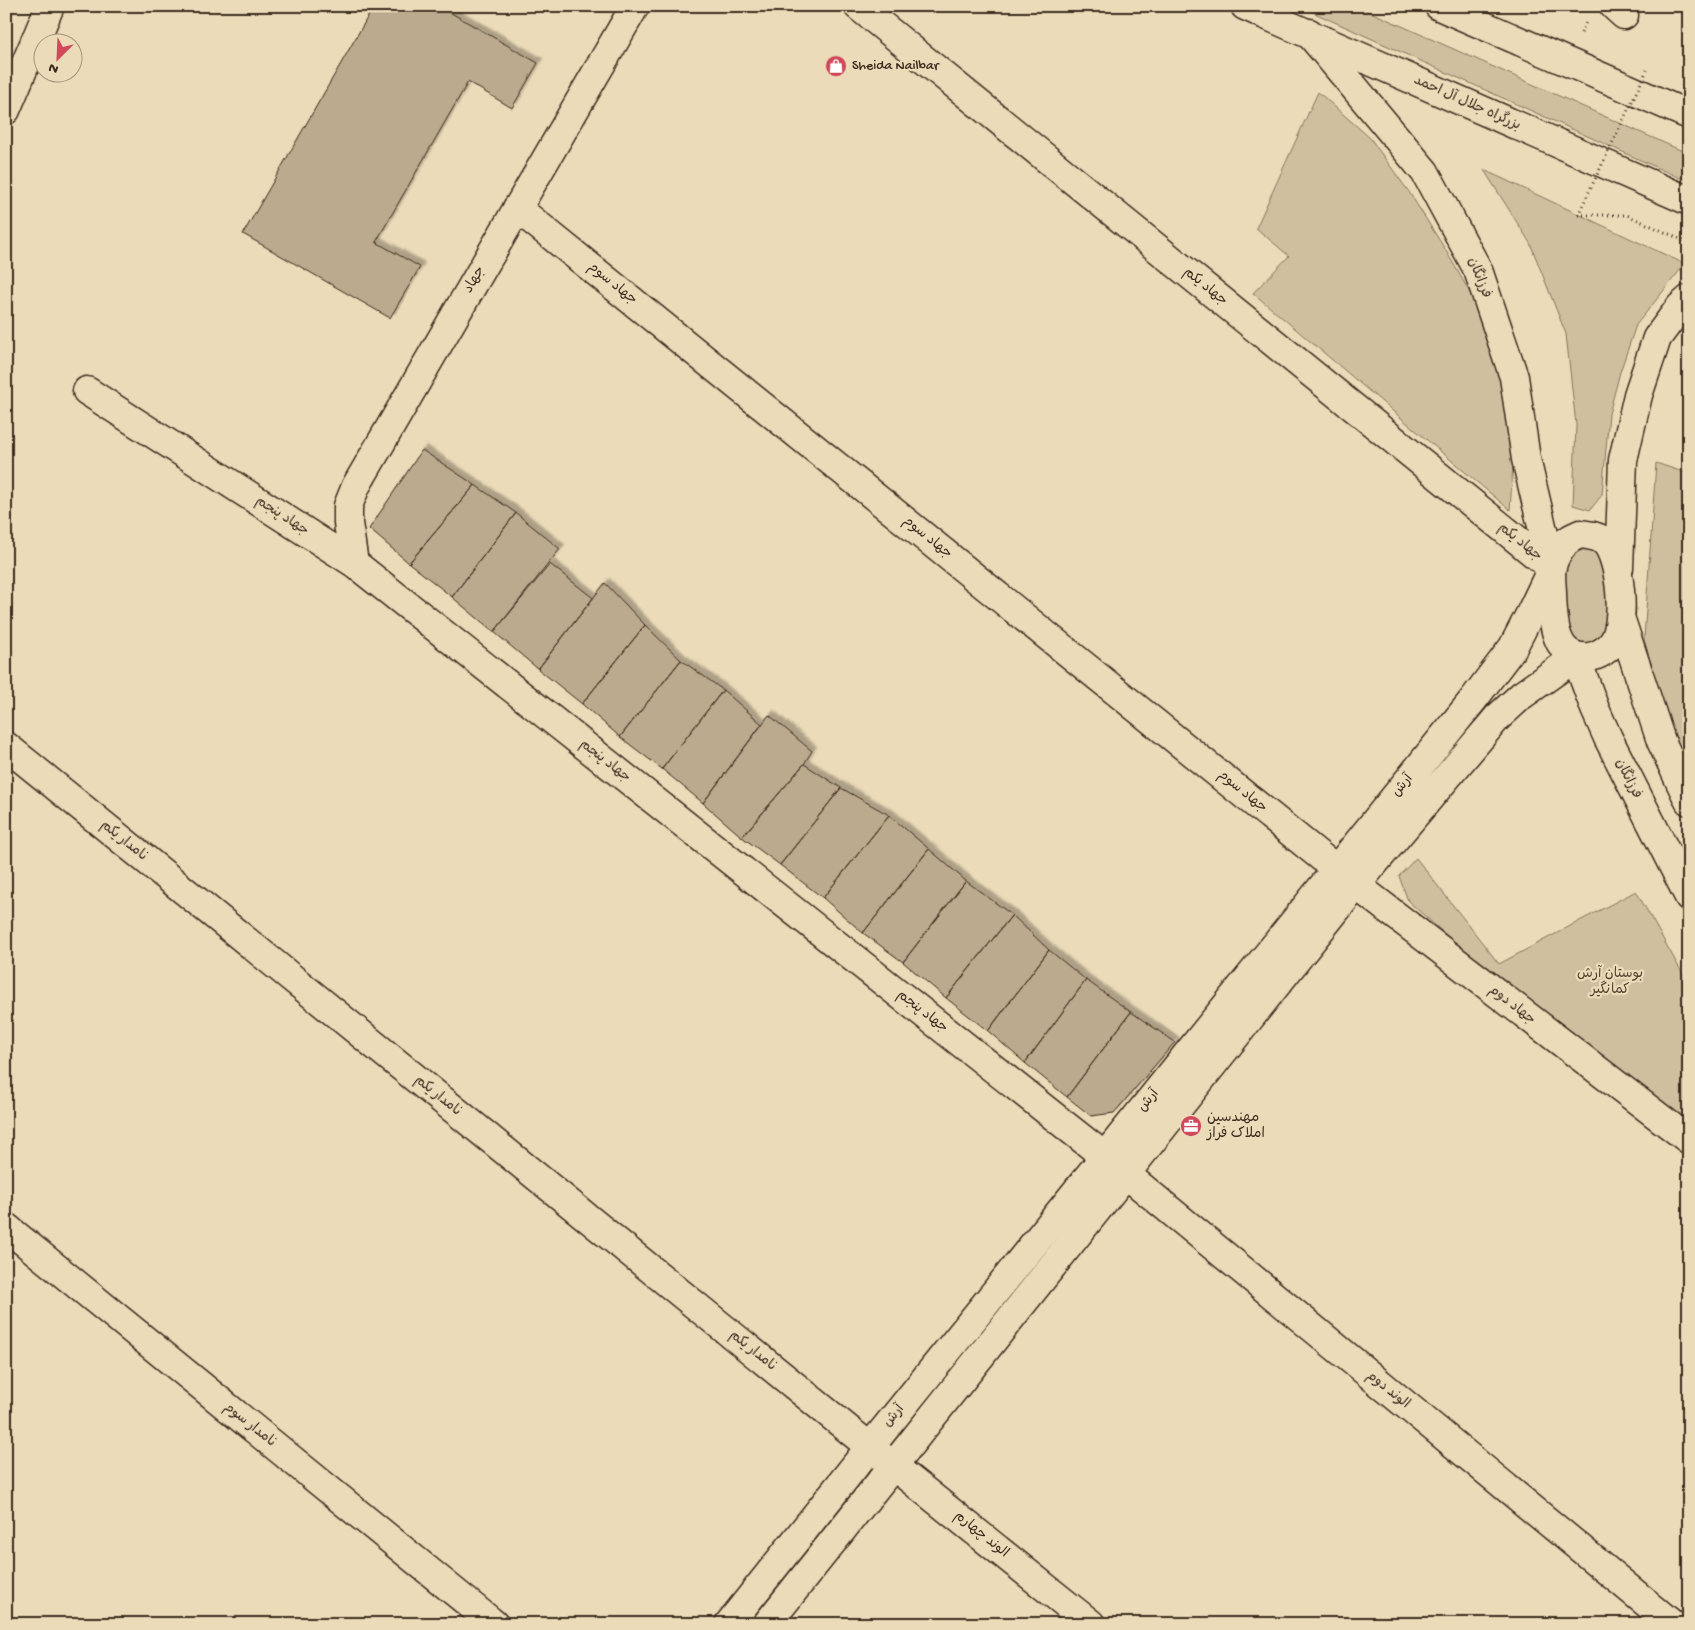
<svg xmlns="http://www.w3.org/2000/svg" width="1695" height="1630" font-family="'Gochi Hand','Playpen Sans Arabic',sans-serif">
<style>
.green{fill:#d0bf9f;stroke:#86745e}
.building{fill:#bbaa8d;stroke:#3b2a1e;filter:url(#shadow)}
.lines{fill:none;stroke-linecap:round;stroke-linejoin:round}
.minor-casing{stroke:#3b2a1e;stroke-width:31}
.highway-casing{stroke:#3b2a1e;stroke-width:31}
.path{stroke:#3b2a1e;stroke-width:3;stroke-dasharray:1 4;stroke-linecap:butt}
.minor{stroke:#ecdbb8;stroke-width:28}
.highway{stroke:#ecdbb8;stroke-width:28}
.path-bridge{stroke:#3b2a1e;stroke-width:3;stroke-dasharray:1 4;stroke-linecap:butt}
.labels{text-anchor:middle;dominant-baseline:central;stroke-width:4.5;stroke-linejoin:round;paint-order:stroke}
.poi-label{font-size:14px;fill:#3b2a1e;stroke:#ecdbb8;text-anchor:start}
.street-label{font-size:14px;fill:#3b2a1e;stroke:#ecdbb8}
.park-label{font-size:14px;fill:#514031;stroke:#ecdbb8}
</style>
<defs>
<filter id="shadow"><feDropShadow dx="4.5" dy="-4.5" stdDeviation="1" flood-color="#0004"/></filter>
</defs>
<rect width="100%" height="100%" fill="#ecdbb8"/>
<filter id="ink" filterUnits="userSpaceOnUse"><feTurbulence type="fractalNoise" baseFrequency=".02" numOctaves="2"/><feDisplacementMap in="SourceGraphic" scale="10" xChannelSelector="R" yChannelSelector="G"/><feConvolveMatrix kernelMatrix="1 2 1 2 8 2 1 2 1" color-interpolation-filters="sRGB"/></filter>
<g filter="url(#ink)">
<path class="green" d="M1299,6H1357L1689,154V182Z
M1318,92L1370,138L1409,192L1445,249L1477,305L1496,359L1507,418L1513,465L1510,510L1253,293L1289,256L1256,228Z
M1484,170L1685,264L1636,325L1620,372L1609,414L1602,495L1590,510L1573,505L1576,425L1566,334L1530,243Z
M1656,463L1689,474V793L1669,729L1644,639Z
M1585,549L1599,553L1613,575L1606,634C1590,644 1587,648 1569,637C1566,619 1555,580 1563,564C1568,555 1576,552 1585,549Z
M1416,858L1499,964L1636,891L1689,985V1127L1491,975L1408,901L1399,876Z"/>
<path class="building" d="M374,6H439L538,63L512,108L468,82L376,242L420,267L390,318L243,234Z
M422,450L475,485L409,563L369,529Z
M475,485L516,513L452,597L409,563Z
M516,513L560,549L494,632L452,597Z
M550,564L593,598L538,669L494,632Z
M605,583L645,625L582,704L538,669Z
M645,625L681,660L620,737L582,704Z
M681,660L723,690L662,769L620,737Z
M723,690L762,724L703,803L662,769Z
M769,715L812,751L804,764L742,837L703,803Z
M804,764L841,788L780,865L742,837Z
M841,788L889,815L823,898L780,865Z
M889,815L929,849L863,933L823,898Z
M929,849L966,881L903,962L863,933Z
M966,881L1012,915L946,998L903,962Z
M1012,915L1049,950L988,1031L946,998Z
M1049,950L1086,980L1025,1063L988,1031Z
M1086,980L1131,1012L1067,1097L1025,1063Z
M1131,1012L1175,1042L1114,1113L1091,1116L1067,1097Z"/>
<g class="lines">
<g class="minor-casing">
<path id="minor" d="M858,6L1552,568
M1614,6L1624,15
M1309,33L1425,172L1478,270L1514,377L1526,459L1552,568
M6,110L50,6
M517,208L1356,885L1689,1140
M87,391L354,563L1104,1156L1672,1624
M1580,534C1589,535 1599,536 1605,542C1621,559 1626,621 1614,641C1609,649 1598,656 1589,657C1553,660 1553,619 1552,594C1552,586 1550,575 1552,567C1553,561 1558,552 1562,547C1566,540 1573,537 1580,534Z
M354,563L348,523V506L356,486L635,6
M1619,568L1623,460L1638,395L1657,338L1680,307L1689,299
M1621,620L1661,741L1689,801
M6,746L870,1447L1091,1624
M6,1227L494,1624
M729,1624L870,1447L1473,700L1513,647L1531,612L1552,568
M767,1624L1356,885L1497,718L1522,695L1576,657L1595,709L1608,738L1689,897"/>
</g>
<g class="highway-casing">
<path id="highway" d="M1245,6L1689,201
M1439,6L1689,115"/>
</g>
<path class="path" d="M1581,33L1587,20
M1578,215H1627L1689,243"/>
<use href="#minor" class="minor"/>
<use href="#highway" class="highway"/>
<path class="path-bridge" d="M1578,215L1647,70"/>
</g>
</g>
<defs>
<g id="shop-disc" transform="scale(1.125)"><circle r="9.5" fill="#d1495b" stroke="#ecdbb8"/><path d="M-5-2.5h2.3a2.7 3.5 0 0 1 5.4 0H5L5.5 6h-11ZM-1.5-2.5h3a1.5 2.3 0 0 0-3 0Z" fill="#fff"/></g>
<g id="office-disc" transform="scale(1.125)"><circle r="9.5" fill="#d1495b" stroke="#ecdbb8"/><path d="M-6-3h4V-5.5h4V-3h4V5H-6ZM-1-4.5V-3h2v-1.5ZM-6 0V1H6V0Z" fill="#fff"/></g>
</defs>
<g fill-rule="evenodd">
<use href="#shop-disc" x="836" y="66"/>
<use href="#office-disc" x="1191" y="1126"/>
</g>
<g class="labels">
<g class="poi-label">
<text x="852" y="66">Sheida Nailbar</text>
<text x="1207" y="1118">مهندسین<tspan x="1207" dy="16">املاک فراز</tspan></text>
</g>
<g class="street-label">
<text transform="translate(1467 103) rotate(24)">بزرگراه جلال آل احمد</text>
<text transform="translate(1479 278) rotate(68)">فرزانگان</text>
<text transform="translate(475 280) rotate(-60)">جهاد</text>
<text transform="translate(612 284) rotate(39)">جهاد سوم</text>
<text transform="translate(1205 287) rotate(39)">جهاد یکم</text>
<text transform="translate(282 516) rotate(33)">جهاد پنجم</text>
<text transform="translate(927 538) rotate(39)">جهاد سوم</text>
<text transform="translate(1520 542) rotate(39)">جهاد یکم</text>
<text transform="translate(605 761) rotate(38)">جهاد پنجم</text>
<text transform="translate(1628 779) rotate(63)">فرزانگان</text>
<text transform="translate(1403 786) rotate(-51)">آرش</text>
<text transform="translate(1242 792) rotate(39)">جهاد سوم</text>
<text transform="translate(124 841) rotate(39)">نامدار یکم</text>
<text transform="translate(1512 1005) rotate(38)">جهاد دوم</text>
<text transform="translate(922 1012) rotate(38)">جهاد پنجم</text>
<text transform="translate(438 1096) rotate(39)">نامدار یکم</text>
<text transform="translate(1149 1101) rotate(-51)">آرش</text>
<text transform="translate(753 1351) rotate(39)">نامدار یکم</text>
<text transform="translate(1388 1390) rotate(39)">الوند دوم</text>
<text transform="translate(894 1416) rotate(-51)">آرش</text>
<text transform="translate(250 1425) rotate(39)">نامدار سوم</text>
<text transform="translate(981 1535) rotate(39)">الوند چهارم</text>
</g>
<g class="park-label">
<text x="1610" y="974">بوستان آرش<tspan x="1610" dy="16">کمانگیر</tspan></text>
</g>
</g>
<rect width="1695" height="1630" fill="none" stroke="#ecdbb8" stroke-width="25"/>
<rect x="12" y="12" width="1670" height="1605" fill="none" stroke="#3b2a1e" stroke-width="2" filter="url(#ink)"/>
<g transform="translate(58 58) rotate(204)"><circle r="24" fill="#ecdbb8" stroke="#a5947a"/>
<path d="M0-4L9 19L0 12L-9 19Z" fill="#d1495b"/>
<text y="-8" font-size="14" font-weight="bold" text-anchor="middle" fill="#3b2a1e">N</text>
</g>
</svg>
